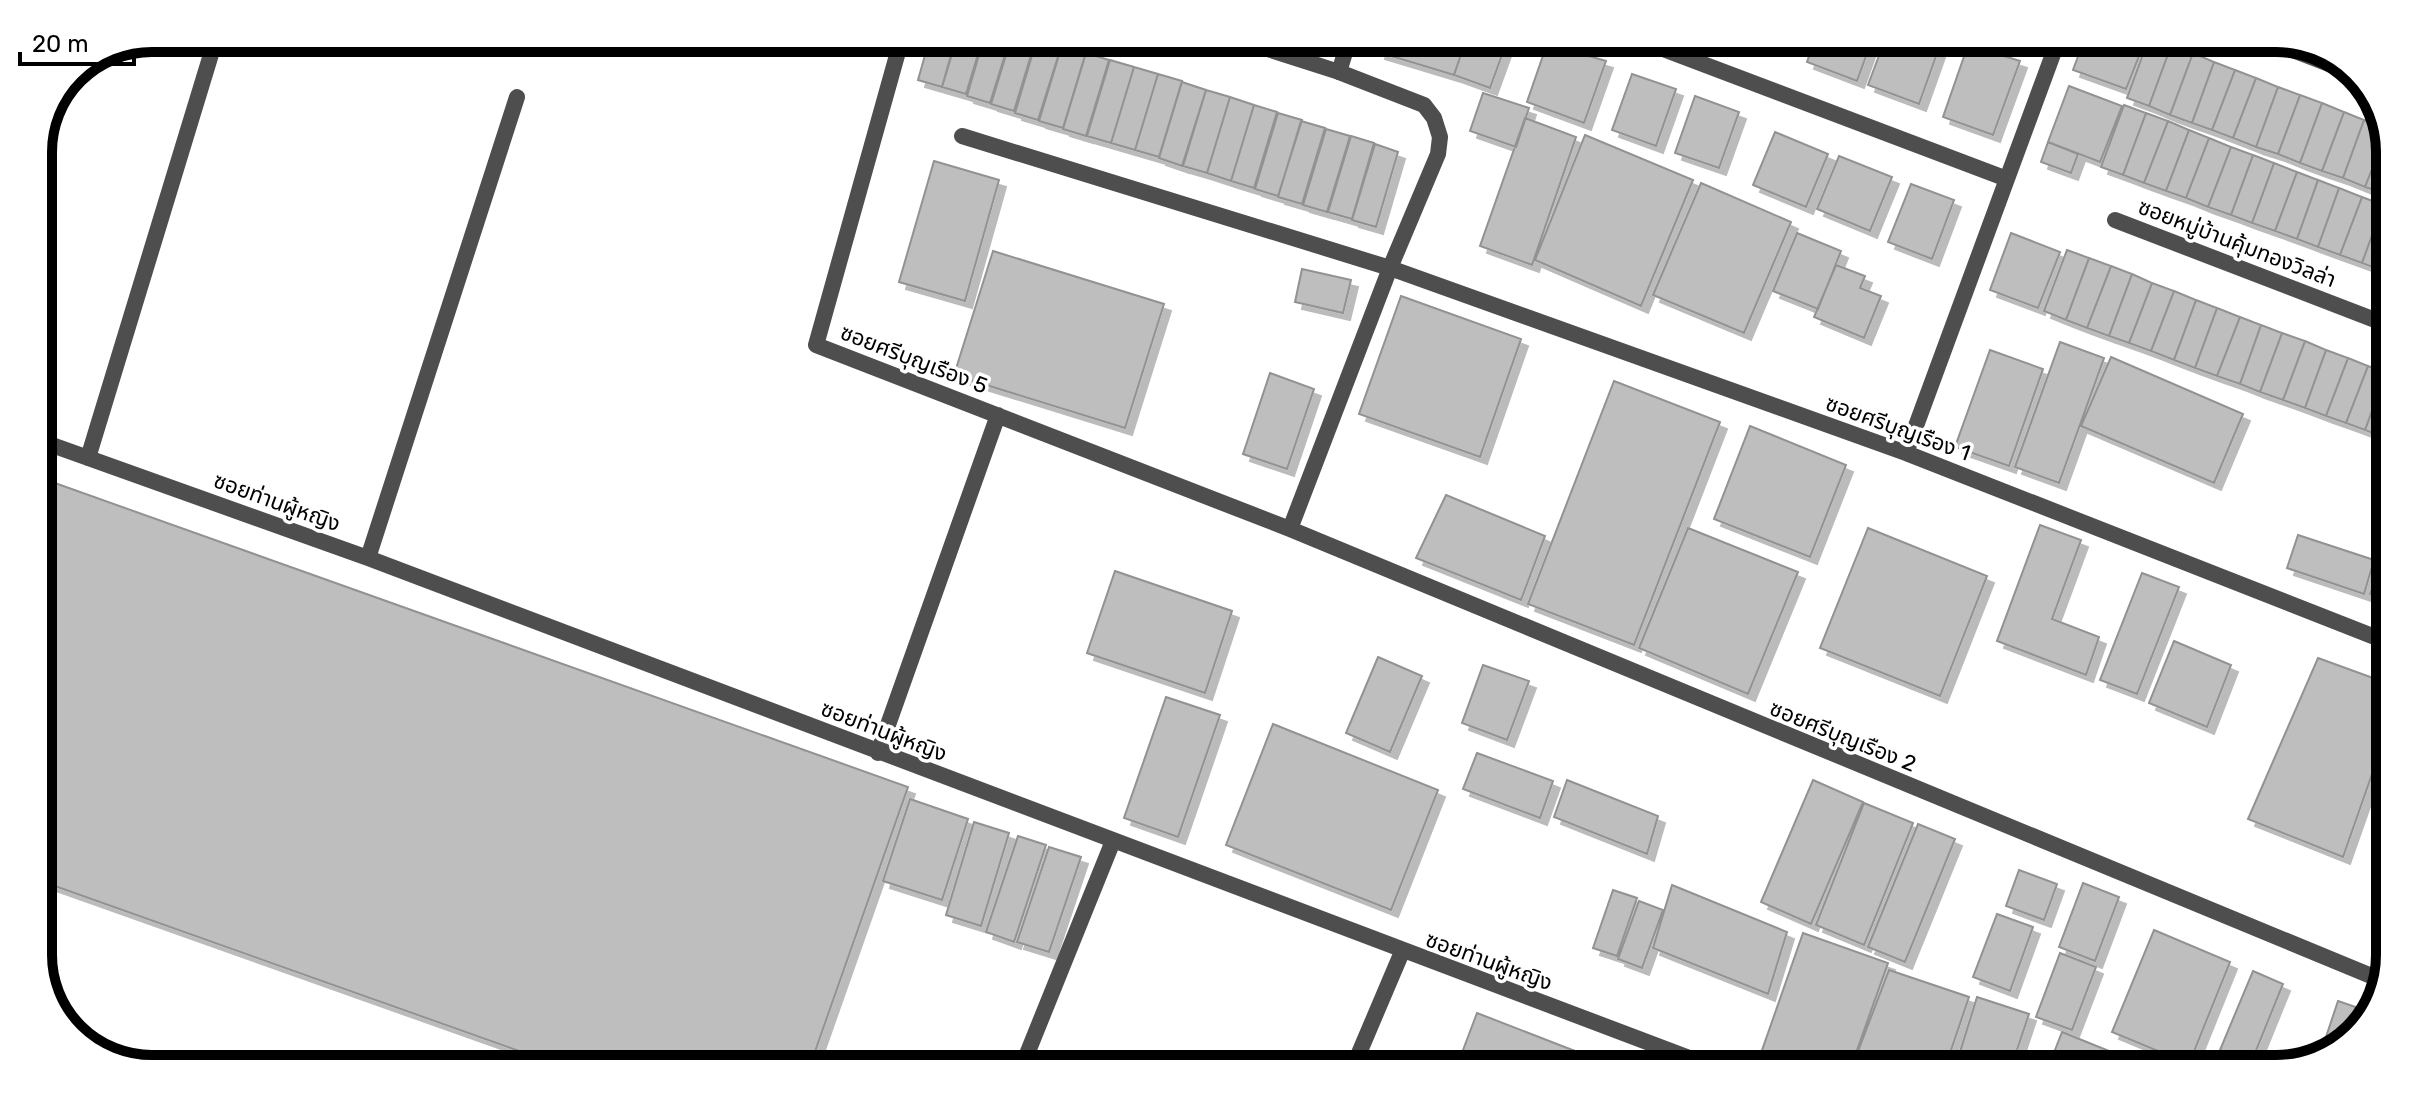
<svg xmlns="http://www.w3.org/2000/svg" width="2428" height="1107" font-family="Rubik,'Noto Sans Thai',sans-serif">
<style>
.building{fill:#bebebe;stroke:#929292;stroke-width:2;filter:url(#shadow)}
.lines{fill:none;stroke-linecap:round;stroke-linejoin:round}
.service{stroke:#4e4e4e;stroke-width:16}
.minor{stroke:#4e4e4e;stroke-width:16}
.labels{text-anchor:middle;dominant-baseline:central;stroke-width:7;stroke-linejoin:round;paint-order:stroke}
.street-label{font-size:22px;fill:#000;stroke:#fff}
.rim{fill:none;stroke:#000;stroke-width:10}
</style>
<defs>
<filter id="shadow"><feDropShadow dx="7" dy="7" stdDeviation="0" flood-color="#0004"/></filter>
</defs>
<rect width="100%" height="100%" fill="#fff"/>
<path class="building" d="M929,41H955L942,87L918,80Z
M956,41H982L966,94L942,87Z
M983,41L1009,42L990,103L967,96Z
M1010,42H1035L1014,111L991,104Z
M1036,42L1062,44L1038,120L1015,113Z
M1381,43H1465L1454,75L1378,52Z
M1465,43L1506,44L1490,88L1454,75Z
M1547,44L1606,61L1584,123L1527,102Z
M1062,45L1086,52L1063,128L1039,121Z
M1813,45H1870L1857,81L1807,62Z
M1883,45H1940L1919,104L1868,85Z
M1968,45L2020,61L1993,135L1943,117Z
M2082,46H2143L2126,89L2073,70Z
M2146,46H2171L2149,106L2127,98Z
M2171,46L2193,53L2170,115L2149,106Z
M1086,53L1109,60L1086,136L1063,129Z
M2193,53L2214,62L2192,123L2170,115Z
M1110,60L1134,67L1111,143L1087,136Z
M2214,62L2235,70L2212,130L2192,123Z
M1134,67L1158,74L1135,150L1111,143Z
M2235,70L2256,78L2233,138L2212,130Z
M1158,74L1182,81L1159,157L1135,150Z
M1632,74L1676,89L1656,146L1612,130Z
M2256,78L2278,87L2256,147L2233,138Z
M1182,82L1206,90L1182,166L1159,158Z
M2069,86L2122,106L2100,162L2048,142Z
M2278,87L2300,95L2278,154L2256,147Z
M1206,90L1230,97L1207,173L1183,166Z
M1483,93L1529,108L1516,147L1470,131Z
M2300,95L2322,103L2300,163L2278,154Z
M1695,96L1739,112L1719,168L1675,153Z
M1230,97L1254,105L1231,181L1207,173Z
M2322,103L2344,112L2322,171L2300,163Z
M1254,105L1277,112L1254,188L1231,181Z
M2124,105L2146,113L2123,175L2101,167Z
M2344,112L2364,120L2343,178L2322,171Z
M1278,113L1302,120L1278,196L1255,189Z
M2146,113L2168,121L2144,183L2123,175Z
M1525,118L1576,137L1532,265L1480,246Z
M2364,120L2384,127L2386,133L2365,187L2343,178Z
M1301,121L1325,128L1302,204L1278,197Z
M2168,121L2189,130L2166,191L2144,183Z
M1326,129L1350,136L1327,212L1303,205Z
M2189,130L2209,138L2186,198L2166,191Z
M1775,132L1828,154L1806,207L1753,185Z
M2386,133L2390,145L2388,194L2365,187Z
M1585,135L1693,180L1641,306L1535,260Z
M1351,136L1374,143L1352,219L1328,212Z
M2209,138L2231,147L2208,207L2186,198Z
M2048,142L2078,154L2071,173L2041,162Z
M1375,144L1398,152L1376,227L1352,220Z
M2231,147L2253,155L2231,215L2208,207Z
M2253,155L2274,163L2252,223L2231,215Z
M1839,156L1892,177L1870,231L1817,209Z
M934,161L999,180L965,301L899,282Z
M2274,163L2297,172L2275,231L2252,223Z
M2297,172L2318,180L2297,239L2275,231Z
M2318,180L2339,188L2318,247L2297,239Z
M1701,183L1791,222L1744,333L1653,295Z
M1911,184L1954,200L1932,259L1888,242Z
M2339,188L2362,197L2340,255L2318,247Z
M2362,197L2383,205L2362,263L2340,255Z
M2383,205L2389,207V257L2383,271L2362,263Z
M1797,233L1841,251L1818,309L1773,291Z
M2011,233L2060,252L2038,308L1990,290Z
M2067,250L2089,258L2066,320L2044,311Z
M993,251L1164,304L1125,428L954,375Z
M2089,258L2111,266L2087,328L2066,320Z
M1836,265L1865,276L1860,288L1881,296L1864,338L1814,317Z
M2111,266L2132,274L2109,336L2087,328Z
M1302,269L1351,280L1343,313L1295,302Z
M2132,274L2152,283L2129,343L2109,336Z
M2152,283L2174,291L2151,351L2129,343Z
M2174,291L2196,300L2174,360L2151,351Z
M1401,296L1521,339L1480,457L1359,414Z
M2196,300L2217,308L2195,368L2174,360Z
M2217,308L2240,317L2217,376L2195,368Z
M2240,317L2261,325L2240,384L2217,376Z
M2261,325L2282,333L2260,392L2240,384Z
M2282,333L2305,341L2283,400L2260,392Z
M2305,341L2326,350L2305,408L2283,400Z
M2060,342L2104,358L2059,483L2015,467Z
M1990,350L2043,369L2009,466L1955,447Z
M2326,350L2348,358L2326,416L2305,408Z
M2111,357L2243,414L2214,483L2081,426Z
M2348,358L2368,366L2346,423L2326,416Z
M2368,366L2386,373L2365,430L2346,423Z
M1270,373L1314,389L1287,469L1243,454Z
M2386,373H2387L2386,438L2365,430Z
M1614,381L1720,422L1634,645L1528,604Z
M1750,426L1846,465L1810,557L1714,519Z
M38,477L908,787L811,1063L550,1062L38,880Z
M1446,495L1545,536L1521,600L1416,558Z
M2040,525L2081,540L2052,619L2099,637L2086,675L1997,641Z
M1688,528L1798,572L1748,694L1639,648Z
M1868,528L1987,576L1940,696L1820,648Z
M2298,535L2374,560L2364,594L2287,568Z
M2386,553L2385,600L2370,594Z
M1115,571L1232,611L1205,693L1087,653Z
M2142,573L2179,587L2137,694L2100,680Z
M2174,641L2231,665L2207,727L2149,703Z
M1378,657L1422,676L1390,752L1346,733Z
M2318,658L2384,682V740L2343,857L2248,819Z
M1483,665L1529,681L1507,740L1462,723Z
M1166,697L1220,715L1178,837L1124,818Z
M1273,724L1438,790L1391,910L1226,845Z
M1477,753L1553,781L1540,818L1463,789Z
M1567,780L1658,816L1647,854L1554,817Z
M1813,780L1863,802L1811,924L1761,902Z
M910,799L968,819L942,900L883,881Z
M1864,803L1913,823L1864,945L1816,925Z
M974,822L1009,833L981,926L946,915Z
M1918,824L1955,839L1905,962L1868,947Z
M1018,836L1046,845L1014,942L986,932Z
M1049,847L1081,857L1049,952L1017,942Z
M2019,870L2057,884L2044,920L2006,906Z
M2083,883L2119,897L2095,961L2059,947Z
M1672,885L1787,932L1768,994L1653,948Z
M1613,890L1637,898L1617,956L1593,948Z
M1639,901L1663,910L1642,968L1618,959Z
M1997,914L2033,927L2010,991L1973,977Z
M2154,930L2230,962L2189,1064L2112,1032Z
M1803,933L1888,963L1851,1067H1792L1760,1056Z
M2060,953L2096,967L2072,1030L2036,1017Z
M1889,970L1969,997L1945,1068L1852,1067Z
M2253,971L2283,984L2251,1063L2220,1050Z
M1977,997L2029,1014L2011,1068H1955Z
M2338,1001L2370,1012L2336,1051L2323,1046Z
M1477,1013L1611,1065L1610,1066H1457Z
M2062,1032L2151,1068H2048Z"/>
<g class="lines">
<path class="service" d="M1339,72L1348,43
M1023,1064L1113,841
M1354,1065L1402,952
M1669,1067L1674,1053"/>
<path class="minor" d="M901,41L816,345L1290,529L2381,980
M1246,42L1339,72L1424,105L1434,118L1440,137L1438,154L1390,268L1906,453L2385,641
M1650,44L2007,179
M2285,47L2350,72
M962,136L1390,268L1290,529
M2115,220L2388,325
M38,440L368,558L1713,1067
M1906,453L2056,46
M88,458L216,38
M368,558L517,97
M878,753L998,415"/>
</g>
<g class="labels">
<g class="street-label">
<text transform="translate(2237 243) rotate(21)">ซอยหมู่บ้านคุ้มทองวิลล่า</text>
<text transform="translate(914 359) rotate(21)">ซอยศรีบุญเรือง 5</text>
<text transform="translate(1898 428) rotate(20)">ซอยศรีบุญเรือง 1</text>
<text transform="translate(277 502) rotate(20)">ซอยท่านผู้หญิง</text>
<text transform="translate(884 731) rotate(21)">ซอยท่านผู้หญิง</text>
<text transform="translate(1843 736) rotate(22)">ซอยศรีบุญเรือง 2</text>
<text transform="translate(1489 961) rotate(20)">ซอยท่านผู้หญิง</text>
</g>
</g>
<path d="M0 0H2428V1107H0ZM152 52H2276A100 100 0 0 1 2376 152V955A100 100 0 0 1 2276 1055H152A100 100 0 0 1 52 955V152A100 100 0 0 1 152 52Z" fill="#fff" fill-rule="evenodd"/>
<path class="rim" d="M152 52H2276A100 100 0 0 1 2376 152V955A100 100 0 0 1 2276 1055H152A100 100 0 0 1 52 955V152A100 100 0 0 1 152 52Z"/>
<path d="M20 52v12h114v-12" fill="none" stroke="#000000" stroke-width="4"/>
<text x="32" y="52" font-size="24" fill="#000000" stroke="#ffffff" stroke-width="6" paint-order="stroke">20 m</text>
</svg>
